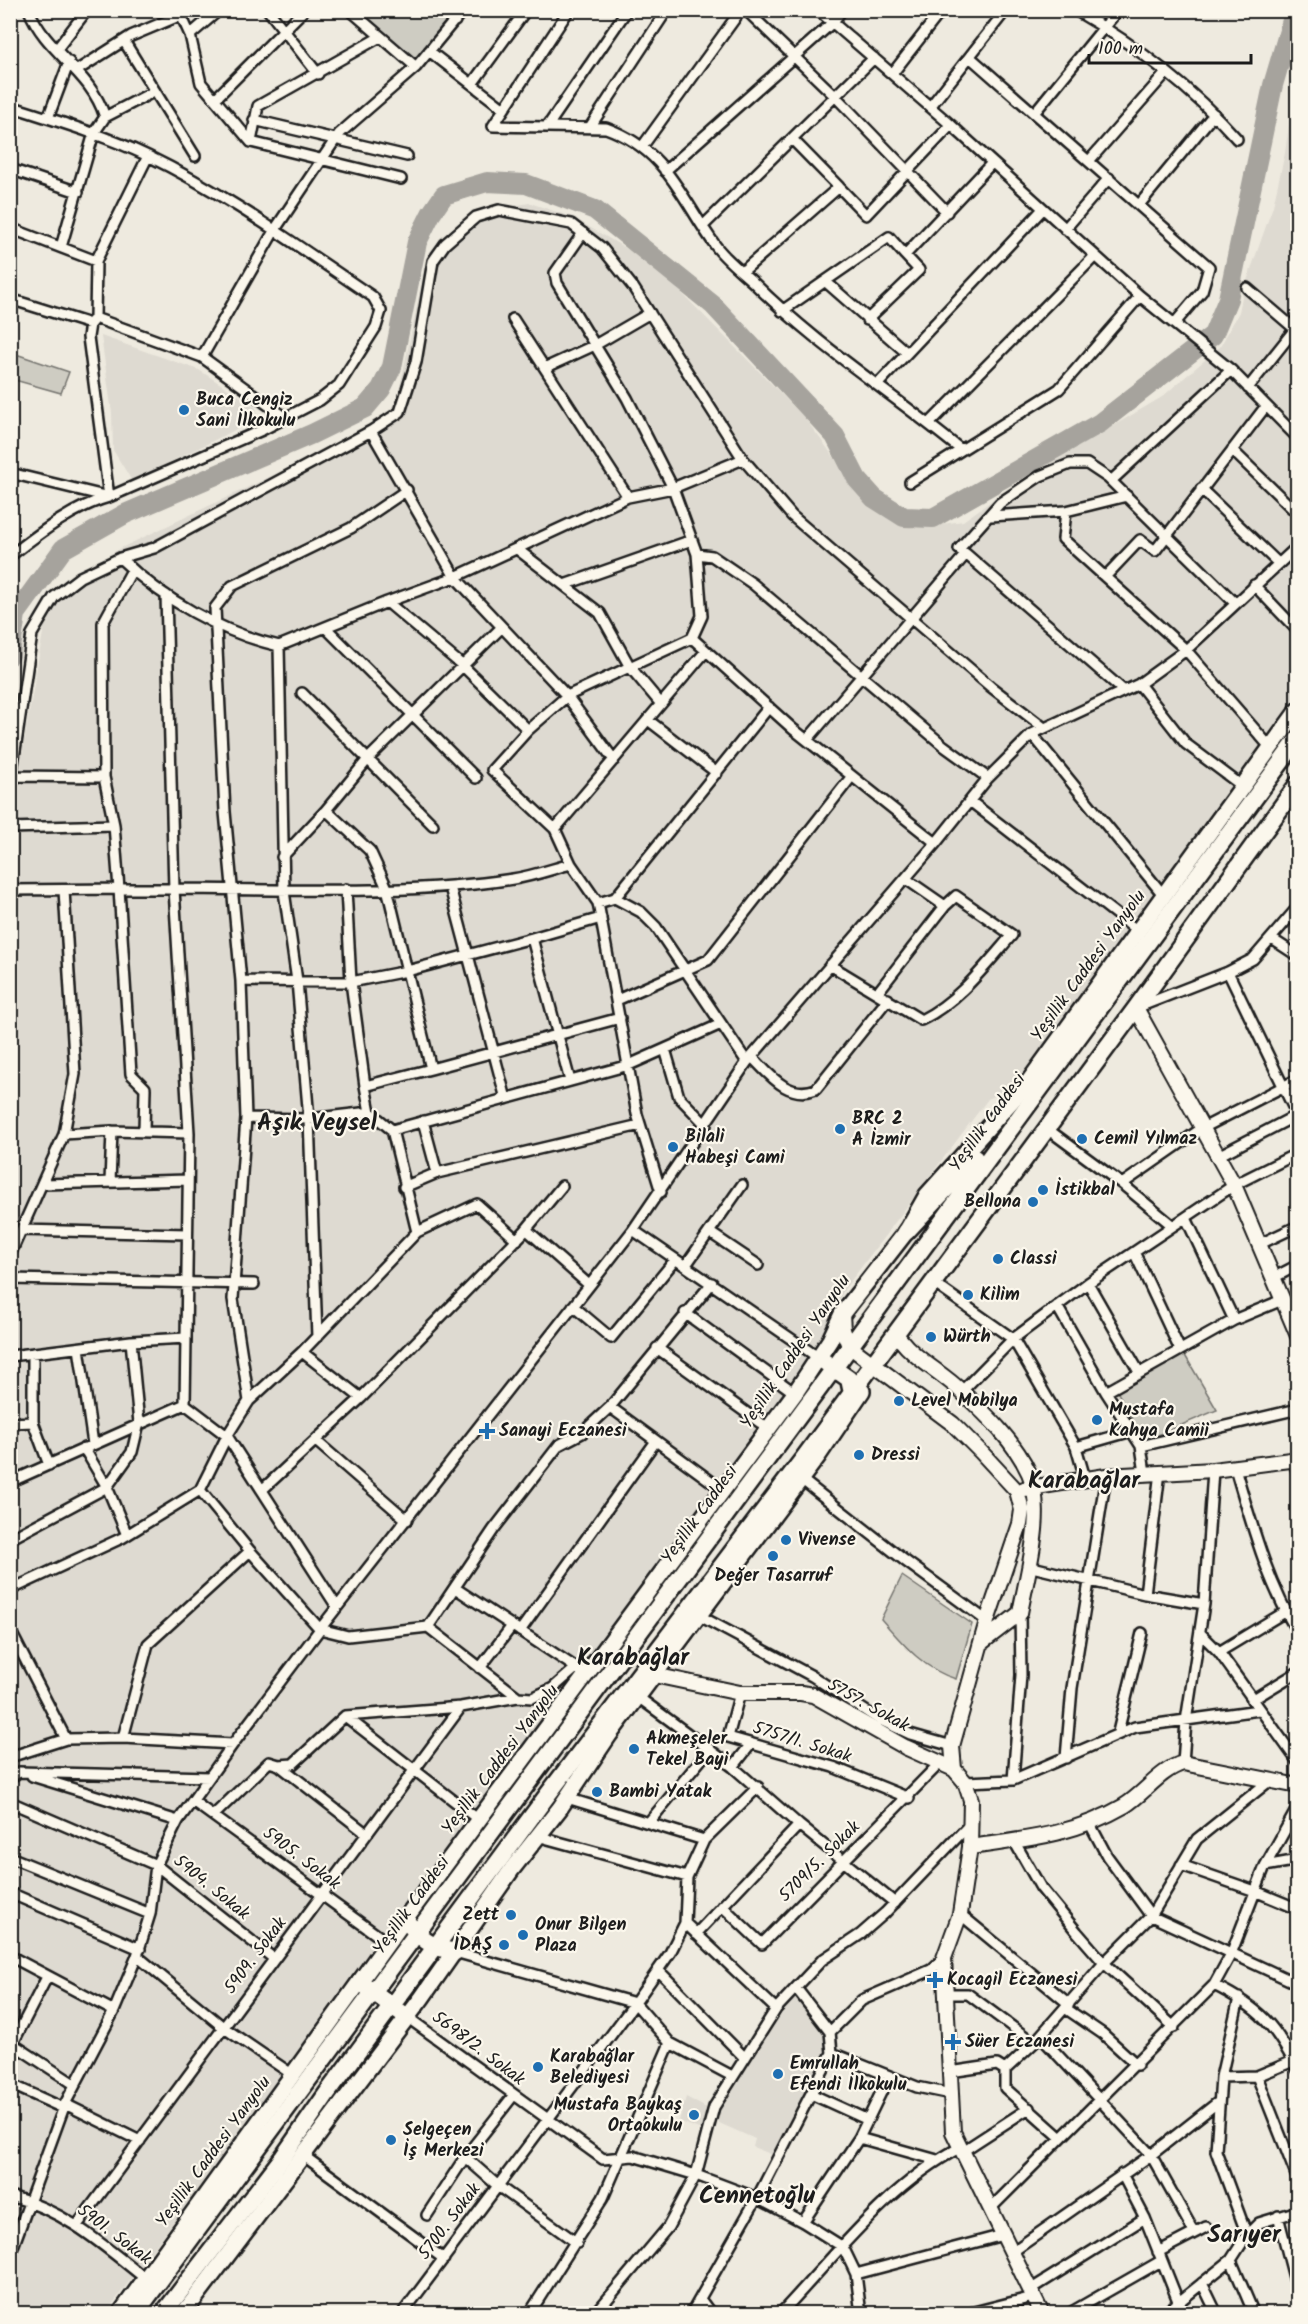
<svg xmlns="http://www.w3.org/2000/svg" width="1308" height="2324" font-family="Kalam,sans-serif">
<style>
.built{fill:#dedad1}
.green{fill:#ceccc2;stroke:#75746f;stroke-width:1.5}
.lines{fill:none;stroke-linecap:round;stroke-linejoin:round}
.river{stroke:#a6a39d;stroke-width:20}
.street-casing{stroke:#1c1c1c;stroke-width:14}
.secondary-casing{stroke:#1c1c1c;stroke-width:18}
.primary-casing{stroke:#1c1c1c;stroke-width:20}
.highway-casing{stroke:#1c1c1c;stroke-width:21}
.street{stroke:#fbf7ec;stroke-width:9}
.secondary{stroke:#fbf7ec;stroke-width:14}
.primary{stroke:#fbf7ec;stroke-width:15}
.highway{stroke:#fbf7ec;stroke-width:16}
.poi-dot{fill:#1f6fb2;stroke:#fbf7ec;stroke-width:2}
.labels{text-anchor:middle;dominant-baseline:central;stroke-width:4.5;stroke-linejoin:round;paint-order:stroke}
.poi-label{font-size:18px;font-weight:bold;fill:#1c1c1c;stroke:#fbf7ec;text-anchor:start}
.street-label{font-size:18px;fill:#1c1c1c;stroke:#fbf7ec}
.district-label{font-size:24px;font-weight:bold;fill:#1c1c1c;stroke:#fbf7ec}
</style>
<rect width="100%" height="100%" fill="#eeeadf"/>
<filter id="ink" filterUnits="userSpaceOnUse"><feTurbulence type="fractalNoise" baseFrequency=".0167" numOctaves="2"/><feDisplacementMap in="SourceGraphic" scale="12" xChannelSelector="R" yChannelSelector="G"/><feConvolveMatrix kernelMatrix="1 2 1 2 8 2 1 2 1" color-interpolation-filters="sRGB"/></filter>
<g filter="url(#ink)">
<path class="built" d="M1297,70V699L1022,1079L988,1099L844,1290L799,1384L714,1489L106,2313H11L10,1169L15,1159L17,1130L10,1061L11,817L50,592L121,548L332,447L387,413L397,401L428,253L472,212L530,203L572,217L653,264L804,417L872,508L913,528L963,521L1020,481L1162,397L1220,347L1239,312L1243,292L1273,206L1285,153Z
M101,336L199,370L256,407L257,419L132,481L113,450L112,413Z
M796,1996L828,2038L826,2057L773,2155L753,2147L755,2139L717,2122L724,2100L750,2055Z
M686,2097L710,2110L701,2130L679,2121Z"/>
<path class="green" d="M442,10L455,21L416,67L361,19L369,11Z
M10,352L69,372L61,393L11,379Z
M1183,1352L1217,1410L1144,1441L1116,1389Z
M902,1576L972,1624L956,1679C924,1670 902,1643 881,1619Z"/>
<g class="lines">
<path class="river" d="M10,655L16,614L63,549L125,514L312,434L365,408L381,389L392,367L417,242L431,214L444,195L487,182L526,184L595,210L713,305L835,436L857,479L874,498L904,517L933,518L1100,423L1213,335L1228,299L1273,85L1295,10"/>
<g class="street-casing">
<path id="street" d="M29,10C46,53 90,70 105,117L94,133L61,247
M175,10L181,15L190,35L201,83L251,142L401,179
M268,10L318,74
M350,10L416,67
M442,10L455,21
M746,10L836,97L947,212
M818,10L951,125L1140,296L1231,370L1298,438
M1075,10C1134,44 1192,88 1237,139
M190,35L219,10
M124,41L195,156
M57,49L87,10
M429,51L504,109
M971,58L1209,267L1202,291L1175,323
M76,71L131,36L181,15
M892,74L942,10
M472,84L526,10
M215,99L304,10
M10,106C57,121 104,135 148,156C227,194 300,248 373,297L381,311L376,327L339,385L320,400L262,430L109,497L10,473
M930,107L1006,10
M1035,112L1118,10
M105,117L155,91
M48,118L69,62
M254,120L407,156
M493,126L606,128C667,150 681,198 715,245C725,259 741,271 754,283C816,345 892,393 960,449
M493,126L569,10
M547,127L627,10
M590,127L667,10
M793,140L839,187
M251,142L258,106L380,37
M642,147L741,10
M1089,161L1166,73
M10,169L78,192
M665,171L832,23L842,10
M1139,205L1214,114
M703,226L874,58
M10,228L96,261
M1065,229L1109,178
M742,272L839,187L866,215L951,125
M826,282L907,353
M1247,288L1295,329L1297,328
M10,299L90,324L95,318L202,357L286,418
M782,311L889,237L905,255L992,163
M95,318L96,261L148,156
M513,319L628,497
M867,320L919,270L905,255
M202,357L274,231L339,134L416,67L463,10
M547,367L595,345L650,313
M878,384L1042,210
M1248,388L1295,329L1298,321
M929,424L1095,256
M371,431L400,412L416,362L433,261L445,244L476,217L499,210L571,224L602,248L633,287L743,459L792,516L991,687L1043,727
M1232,450L1298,514
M1111,481L1231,370
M910,482L1059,389L1140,296
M1201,489L1278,563
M1066,511L1063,539L1186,650L1270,747
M991,516L1066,511L1127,496
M517,549L600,613L630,667L661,704
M697,554L712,556L753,584L944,746L988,778
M966,554L1124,691
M10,556C40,533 73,507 109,497L88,337L90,324
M120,558C162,599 222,633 279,646
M1105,577L1140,540L1155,551L1266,406
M564,585L692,540
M1254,585L1298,631
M326,628L476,778
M692,638L793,729L936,843L747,1062
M1139,684L1186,744L1242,786
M302,693L433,825
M648,720L717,773
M1032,734L1165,897
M807,740L966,554L959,549L1000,503L1040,476L1070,464H1087L1108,478L1235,603
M614,760L567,696L455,577L628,497L673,488L743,459
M12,776L104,777
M10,785L32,634L54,597L80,577L120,558L154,548L371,431L455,577L387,602
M970,801L1139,932
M10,828L114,825
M555,829L492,770L528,730L567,696L692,638L702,616L697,554L673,488L627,398L557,283L555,273L583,233
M936,843L988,778L1032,734L1139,684L1186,650L1298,546
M282,857L326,810
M571,864L555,829L706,651
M906,879L945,906
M450,887L506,1099
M346,889L351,982L365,1086L431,1069
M10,890L119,889L114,825L104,777L103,623L132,570
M615,898L769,707
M598,903L637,1114L661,1192
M532,938L407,971L431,1069L620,1018
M1272,939L1298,956
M830,965L921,1020C958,1002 985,966 1012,935L956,896L945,906L878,992
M1228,972L1298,1117
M241,981L351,982L407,971L387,888L370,851L326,810L369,758L502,627
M617,1000L708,960L852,776
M1141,1006L1228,972L1253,959L1298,907
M665,1049L721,1024
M752,1057C770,1075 788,1100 816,1089L888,999
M570,1081L532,938L601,918
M370,1112L392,1130L417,1232
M246,1118L241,981L225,812L215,608L232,586L351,528L407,490
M423,1121L437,1173
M1046,1128L1122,1184L1173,1226
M392,1130L629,1065L665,1049L679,1097L706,1125
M144,1131L145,1088L131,1074L119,889H174L166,595
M64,1134L112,1131L189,1133
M1216,1157L1297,1115
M110,1182L112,1131
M44,1184L188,1180
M1122,1184L1201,1129L1298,1079
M404,1187L437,1173L640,1125
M1186,1218L1234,1320
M21,1230L187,1234
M527,1230L589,1285
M633,1230L819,1358
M709,1232L758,1265
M1260,1244L1298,1226
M1135,1254L1180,1350
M10,1255L64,1134L75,1074L64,890
M686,1265L742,1185
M1273,1278L1298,1265
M10,1279L254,1284
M932,1282L1013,1339L1076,1447L1085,1478
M1088,1283L1139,1372
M573,1306L611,1338L675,1260
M1057,1306L1106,1392L1141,1446L1145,1473
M685,1313L795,1393
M317,1337L309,1119L297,981L284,891L279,646L387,602L463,666L528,730
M186,1338L185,1404L227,1436L337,1607
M79,1348L93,1444
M657,1348L769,1429
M302,1352L361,1398
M33,1353V1422
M10,1356L131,1341L186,1338L189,1133L174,889C286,889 401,896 513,879C533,876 552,869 571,864L598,903L615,898L641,912L656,927L747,1062L633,1230L320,1629L233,1744L178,1821L156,1865L150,1914L137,1956L114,2011L65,2104L10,2255
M962,1391L1013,1339L1088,1283L1234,1185L1298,1153
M1106,1392L1234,1320L1282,1300
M249,1401L233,1299L246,1118L309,1119L370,1112L365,1086
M610,1407L723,1490
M10,1423L33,1422L49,1465
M316,1441L407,1520
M1141,1446L1298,1409
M1076,1447L1132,1431
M84,1448L107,1487L127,1535
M1293,1460L1298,1473
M1235,1468C1252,1525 1267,1582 1298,1633
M801,1479L904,1560L987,1621
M10,1482L185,1404
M200,1490L227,1436L249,1401L302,1352L417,1232L477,1204L517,1240
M262,1490L361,1398L524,1232L562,1186
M10,1539L107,1487L132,1452L139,1423L131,1341
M1028,1566L1145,1594L1204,1604
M455,1588L581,1671
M10,1590L122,1538L200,1490L250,1551L320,1629L348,1636L428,1627L518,1697
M1145,1594L1160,1472
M698,1615L812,1676L878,1719L910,1734L952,1746
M428,1627L494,1529L559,1445L582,1433L610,1407L712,1283
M10,1630L66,1739L16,1755L10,1753
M520,1631L656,1441
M1201,1634L1219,1652L1298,1762
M1219,1652L1285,1612
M480,1668L512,1626
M740,1693L728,1737L833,1767L909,1798
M638,1697L733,1767L799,1825L895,1903
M1252,1700L1298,1672
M345,1716L480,1821
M1118,1732L1142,1633
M123,1738L148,1644L250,1551
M66,1739L123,1738L233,1744
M1066,1758L1072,1688L1106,1476
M1183,1763L1186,1721L1204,1604L1213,1470
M279,1765L367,1834
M733,1767L751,1744
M32,1776L178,1821
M10,1778L19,1772L209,1777
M1013,1780L1021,1675L1020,1613
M965,1782L1013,1780L1135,1727L1259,1710
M10,1802L156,1865L273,1958
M194,1802L388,1943
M214,1815L269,1762L279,1765L293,1764L345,1716L461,1707L518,1697L532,1698L553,1688L576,1668
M649,1822L710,1749
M1090,1824L1107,1856L1151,1916L1298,1984
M537,1836L687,1877
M704,1840L758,1787
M1014,1841L1041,1888L1077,1932L1104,1963L1174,2027
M10,1857L150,1914
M1181,1865L1255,1891L1298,1909
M1265,1866L1298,1860
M10,1893L140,1949
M722,1906L762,1944L940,1763
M960,1914L1069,2004
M685,1923L776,2009
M696,1934L799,1825
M455,1952L635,2003L670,2043L732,2076
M10,1956L114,2011
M137,1956L223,2027L293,2075
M658,1970L744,2057
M1214,1985C1260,2008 1275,2025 1298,2070
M946,1994H968L1034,2043
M1239,1998L1221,2077L1216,2151L1247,2235
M1065,2008L1103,2034L1137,2065
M407,2017L603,2159L633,2156L696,2175L757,2198L803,2222L843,2247L856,2274L861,2314
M830,2032L862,2000L931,1970L944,1958
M1040,2036L1151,2155L1194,2232
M10,2042L74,2084
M13,2043L47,1977
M832,2053L917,2087L951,2094
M1005,2070L1034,2043L1104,1963L1151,1916L1197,1839L1268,1782
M950,2072L997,2065L1005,2070V2088L1061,2138
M1257,2076L1298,2180
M1221,2077L1257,2076L1298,2059
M10,2084L63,2108
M811,2094L868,2120
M65,2104L140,2141
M859,2138L937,2160
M963,2151L1029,2108
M304,2156L444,2259
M465,2157L498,2186L577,2243
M1122,2174L1145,2218L1178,2301
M10,2196C66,2211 103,2245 147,2280
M990,2209L1214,1985L1231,1954L1265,1866L1298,1807
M427,2215L465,2157L513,2096
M1278,2216L1298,2293
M803,2222L859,2138L889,2076
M78,2224L461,1707
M1012,2252L1151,2155L1217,2103
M1158,2252L1206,2227
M1231,2260L1254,2314
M856,2274L1003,2235
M1202,2283L1217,2314
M1030,2290L1145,2218
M700,2299L711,2314
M402,2314L635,2003L670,1953L685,1923L687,1877L704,1840L567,1798
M534,2314L533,2308L603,2198L670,2043
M595,2314L668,2227L696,2175L714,2107L776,2009L822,1960L861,1934L885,1913L969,1825
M691,2314L757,2198L832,2053L830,2032L796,1988
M780,2314C836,2255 888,2185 961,2147
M966,2314L1033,2297
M1068,2314L1161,2261
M1164,2314L1231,2260L1247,2235L1259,2223L1298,2211"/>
</g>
<g class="secondary-casing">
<path id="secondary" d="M1136,1008L1234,1185L1298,1336
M842,1314L843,1330L849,1346L953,1424L981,1452L1017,1491L1022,1510L1020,1524L987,1621L952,1746L954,1769L965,1782L971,1800L970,1847L960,1914L944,1958L953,2132L1042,2314
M899,1338C917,1361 942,1372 962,1392C987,1415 1015,1442 1029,1473C1046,1511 1027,1574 1020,1613L981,1643
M1024,1489L1106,1476L1213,1470L1298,1459
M654,1675L740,1693H801L813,1695L905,1747L954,1769
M970,1847C1027,1839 1074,1835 1124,1806C1145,1793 1160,1770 1183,1763L1298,1786"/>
</g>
<g class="primary-casing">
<path id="primary" d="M120,2314L405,1919L795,1393L830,1340L842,1314L906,1232L927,1195L1027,1084L1298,710
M183,2314L421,1999L512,1869L560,1808L609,1735L818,1456L862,1391"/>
</g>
<g class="highway-casing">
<path id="highway" d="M906,1232L975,1158
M819,1358L849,1379L853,1398
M405,1919C420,1939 430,1947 455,1952
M360,1982L407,2017
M135,2314C526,1791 908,1263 1298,739
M163,2314L283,2157L328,2092L549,1793L803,1459L1136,1008L1298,784"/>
</g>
<use href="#street" class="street"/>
<use href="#secondary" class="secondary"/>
<use href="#primary" class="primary"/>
<use href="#highway" class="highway"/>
</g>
</g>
<g class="poi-dot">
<circle cx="184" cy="410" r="6"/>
<circle cx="840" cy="1129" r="6"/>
<circle cx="1082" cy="1139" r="6"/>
<circle cx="673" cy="1147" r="6"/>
<circle cx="1043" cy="1190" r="6"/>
<circle cx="1033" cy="1202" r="6"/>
<circle cx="998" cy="1259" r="6"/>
<circle cx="968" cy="1295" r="6"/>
<circle cx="931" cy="1337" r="6"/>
<circle cx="899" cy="1401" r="6"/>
<circle cx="1097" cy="1420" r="6"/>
<path d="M484 1422h6v6h6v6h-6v6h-6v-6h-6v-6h6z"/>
<circle cx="859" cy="1455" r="6"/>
<circle cx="786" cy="1540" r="6"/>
<circle cx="773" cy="1556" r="6"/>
<circle cx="634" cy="1749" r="6"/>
<circle cx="597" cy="1792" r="6"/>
<circle cx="511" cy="1915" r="6"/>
<circle cx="523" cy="1935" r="6"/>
<circle cx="504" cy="1945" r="6"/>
<path d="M932 1971h6v6h6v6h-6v6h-6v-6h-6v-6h6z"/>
<path d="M950 2033h6v6h6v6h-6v6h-6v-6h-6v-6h6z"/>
<circle cx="538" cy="2067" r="6"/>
<circle cx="778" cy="2074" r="6"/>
<circle cx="694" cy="2115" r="6"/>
<circle cx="391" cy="2140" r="6"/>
</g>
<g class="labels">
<g class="poi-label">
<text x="196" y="400">Buca Cengiz<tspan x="196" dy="21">Sani İlkokulu</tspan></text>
<text x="852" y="1119">BRC 2<tspan x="852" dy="21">A İzmir</tspan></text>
<text x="685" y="1137">Bilali<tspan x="685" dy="21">Habeşi Cami</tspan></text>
<text x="1094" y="1139">Cemil Yılmaz</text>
<text x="1055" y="1190">İstikbal</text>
<text x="1021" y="1202" text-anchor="end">Bellona</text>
<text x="1010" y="1259">Classi</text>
<text x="980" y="1295">Kilim</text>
<text x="943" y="1337">Würth</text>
<text x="911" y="1401">Level Mobilya</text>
<text x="1109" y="1410">Mustafa<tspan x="1109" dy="21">Kahya Camii</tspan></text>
<text x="499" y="1431">Sanayi Eczanesi</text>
<text x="871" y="1455">Dressi</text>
<text x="798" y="1540">Vivense</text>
<text x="773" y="1576" text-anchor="middle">Değer Tasarruf</text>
<text x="646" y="1739">Akmeşeler<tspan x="646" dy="21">Tekel Bayi</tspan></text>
<text x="609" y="1792">Bambi Yatak</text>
<text x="499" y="1915" text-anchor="end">Zett</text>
<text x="535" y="1925">Onur Bilgen<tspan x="535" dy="21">Plaza</tspan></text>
<text x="492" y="1945" text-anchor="end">İDAŞ</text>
<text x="947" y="1980">Kocagil Eczanesi</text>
<text x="965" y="2042">Süer Eczanesi</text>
<text x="550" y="2057">Karabağlar<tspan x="550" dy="21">Belediyesi</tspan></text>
<text x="790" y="2064">Emrullah<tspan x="790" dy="21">Efendi İlkokulu</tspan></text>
<text x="682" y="2105" text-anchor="end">Mustafa Baykaş<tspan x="682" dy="21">Ortaokulu</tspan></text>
<text x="403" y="2130">Selgeçen<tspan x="403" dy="21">İş Merkezi</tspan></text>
</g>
<g class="street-label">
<text transform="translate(1089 966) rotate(-54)">Yeşillik Caddesi Yanyolu</text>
<text transform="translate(988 1123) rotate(-54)">Yeşillik Caddesi</text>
<text transform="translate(796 1352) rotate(-56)">Yeşillik Caddesi Yanyolu</text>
<text transform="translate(700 1515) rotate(-54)">Yeşillik Caddesi</text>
<text transform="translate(868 1706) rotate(29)">5757. Sokak</text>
<text transform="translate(802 1743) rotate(17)">5757/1. Sokak</text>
<text transform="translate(501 1760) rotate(-53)">Yeşillik Caddesi Yanyolu</text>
<text transform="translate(301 1859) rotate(37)">5905. Sokak</text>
<text transform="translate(820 1862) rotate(-45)">5709/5. Sokak</text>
<text transform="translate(211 1888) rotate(39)">5904. Sokak</text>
<text transform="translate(412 1906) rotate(-54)">Yeşillik Caddesi</text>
<text transform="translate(256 1956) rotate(-53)">5909. Sokak</text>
<text transform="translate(478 2049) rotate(37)">5698/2. Sokak</text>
<text transform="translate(214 2152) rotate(-54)">Yeşillik Caddesi Yanyolu</text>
<text transform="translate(450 2222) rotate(-53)">5700. Sokak</text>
<text transform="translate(114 2235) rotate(37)">5901. Sokak</text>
</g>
<g class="district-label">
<text x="317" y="1123">Aşık Veysel</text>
<text x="1084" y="1481">Karabağlar</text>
<text x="633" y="1658">Karabağlar</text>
<text x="757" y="2196">Cennetoğlu</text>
<text x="1244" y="2235">Sarıyer</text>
</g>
</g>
<rect width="1308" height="2324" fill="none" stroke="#fbf7ec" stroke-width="36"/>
<rect x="18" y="18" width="1272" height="2288" fill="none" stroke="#1c1c1c" stroke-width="2" filter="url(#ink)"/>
<path d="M1089 54v9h162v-9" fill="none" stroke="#1c1c1c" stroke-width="3"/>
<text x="1098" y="54" font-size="18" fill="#1c1c1c" stroke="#fbf7ec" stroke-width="4.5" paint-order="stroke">100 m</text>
</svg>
